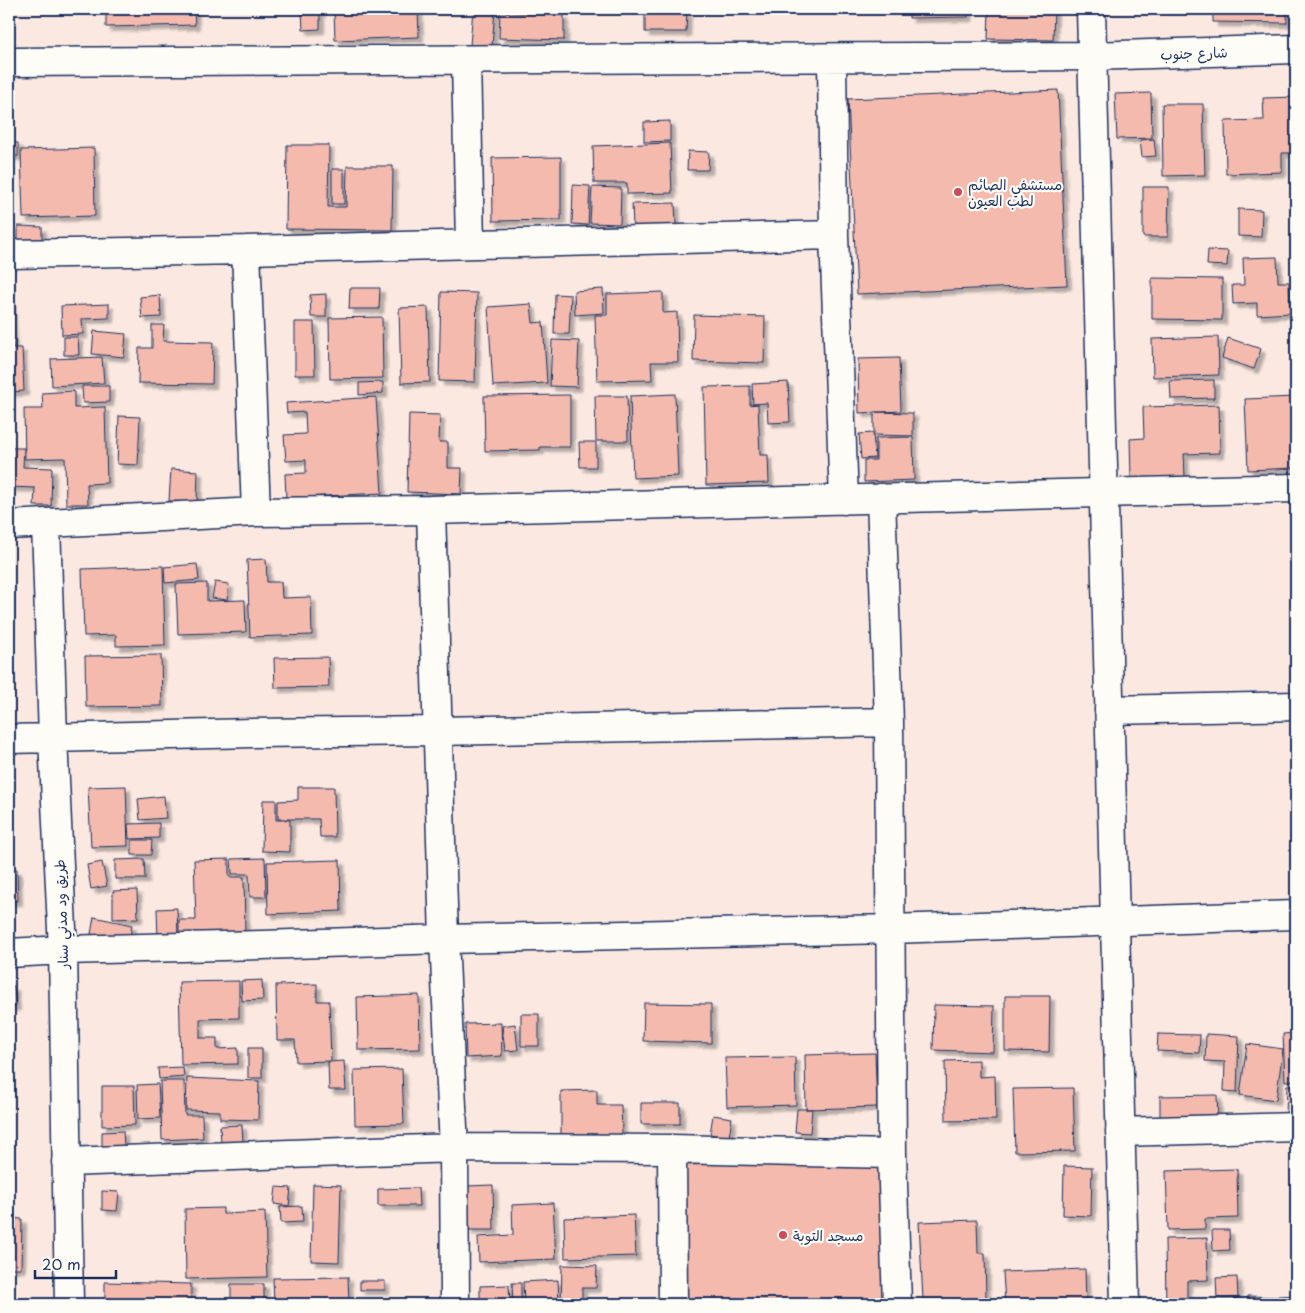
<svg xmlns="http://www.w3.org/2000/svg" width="1305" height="1313" font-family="'Playpen Sans','Playpen Sans Arabic',sans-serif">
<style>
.building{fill:#f4baad;stroke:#1b2f5e;filter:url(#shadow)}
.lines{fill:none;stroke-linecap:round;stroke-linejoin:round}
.street-casing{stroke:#1b2f5e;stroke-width:31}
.secondary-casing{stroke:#1b2f5e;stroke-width:31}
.street{stroke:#fdfcf7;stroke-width:28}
.secondary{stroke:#fdfcf7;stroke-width:28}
.poi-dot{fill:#d1495b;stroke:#fdfcf7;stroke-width:2}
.labels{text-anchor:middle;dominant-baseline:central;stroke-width:4.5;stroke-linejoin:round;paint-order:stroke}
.street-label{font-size:14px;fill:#1b2f5e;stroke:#fdfcf7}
.poi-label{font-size:14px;fill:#1b2f5e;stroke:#fdfcf7;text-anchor:start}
</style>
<defs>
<filter id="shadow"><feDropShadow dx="4.5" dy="4.5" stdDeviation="1" flood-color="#0004"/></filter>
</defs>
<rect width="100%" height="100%" fill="#fae8e1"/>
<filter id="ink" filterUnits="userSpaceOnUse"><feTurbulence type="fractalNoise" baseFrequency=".02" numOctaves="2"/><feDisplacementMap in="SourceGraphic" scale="10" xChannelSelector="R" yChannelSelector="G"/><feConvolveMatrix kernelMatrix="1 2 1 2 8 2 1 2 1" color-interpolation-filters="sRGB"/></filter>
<g filter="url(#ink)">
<path class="building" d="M106,9H194L195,25L106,27Z
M302,9H320V29L303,30Z
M334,9H418L419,37L335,40Z
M473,9L495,10L492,46L470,45Z
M909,9H968V17L909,18Z
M989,9H1054L1053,40L988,39Z
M1213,9H1287V23L1213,22Z
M645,11H687L686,32H645Z
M500,12L564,15V40L499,38Z
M1058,90L1067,285L857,294L848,99Z
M1151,93L1152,138L1117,139L1115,94Z
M1296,97V153H1282V172L1226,174L1225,121L1264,120L1263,98Z
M1162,104H1203L1205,175L1163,176Z
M670,121V141L644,142V122Z
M1154,139L1156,156L1142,157L1140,140Z
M9,142L18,143V156H9Z
M670,143L672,193L627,194V183H594L593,146Z
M287,145H329L328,207H346L347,166H393L392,230L286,229Z
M94,148L95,216L23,218L21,150Z
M688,151L709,152L708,170H687Z
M561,157V220L493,221L492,158Z
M332,169H344V204H332Z
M573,185L590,186L588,225L572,224Z
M592,187L621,188L620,224L590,223Z
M1143,187H1169L1168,237H1143Z
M675,203L676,225L633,226L632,204Z
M1238,209L1262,210L1261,237L1238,236Z
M18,226L42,227V241L18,240Z
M1208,250L1228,251L1227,266L1207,265Z
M1277,257L1278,282H1289L1290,313L1257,315V303L1233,304L1232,285H1244L1243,258Z
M1152,278L1222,279V320L1152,319Z
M350,288H380L379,309H349Z
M603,289L604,313L575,315L574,291Z
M441,292L477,293L475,382L439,381Z
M663,292V313L677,312L678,362H651L652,380L597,381L595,315H607V294Z
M326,294V317H311L310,295Z
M555,294L571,295L569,334H554Z
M160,295L161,317L142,318L140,297Z
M9,302H11L13,348H22L24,391L9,392Z
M109,304V318L82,319L83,334L62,335L61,306Z
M531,304L533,323L543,322L547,383L493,386L488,307Z
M428,307L430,382L401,383L399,308Z
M694,315L765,317L764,363L693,361Z
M382,317L383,378L330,379L329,318Z
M295,322H314L315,375H295Z
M152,325H164L163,341L213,342L212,384L138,383L139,348H152Z
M94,331L126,334L124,357L92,354Z
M64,337H78L79,355H64Z
M1218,337L1219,375L1153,377L1152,339Z
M1228,338L1261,349L1254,369L1222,358Z
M552,340L579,341L577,387L550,386Z
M102,357L104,383L52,386L51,359Z
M899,358L901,411L859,413L858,359Z
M1214,380V398L1171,399L1170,381Z
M383,382V393L359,395V383Z
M788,382L790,422L768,423L767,403L753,404L752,384Z
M82,386H109V402L83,403Z
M750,386V405L758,404L760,455H768L769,483L706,485L704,387Z
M74,391V408L105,407L107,483L87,484L88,504H66L65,458L25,459L24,409H43L42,393Z
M675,394L678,476L633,478L630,396Z
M570,395V447H540V450L485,451L484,396Z
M595,396H627L628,441H596Z
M376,397L382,493L286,498L285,474L306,473V460L286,461L284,435L306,434L305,412L287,413L286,403Z
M1296,397V468L1248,470L1245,399Z
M1219,405L1220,453L1184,454L1185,477L1131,478L1130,439L1144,438L1143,407Z
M874,412L913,413V436L874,435Z
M409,414L440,415L439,442H448V468H462L461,494L407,492Z
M119,416L140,417L138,465L117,464Z
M873,433L875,458L861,459L859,434Z
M913,437L914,480L864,482V460H876V438Z
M579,442H596V467H580Z
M11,448H24L23,467L52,468L51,506H34L35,488L10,487Z
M171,469L198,471L197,502L169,501Z
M266,559L267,582H281L282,598L311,597L312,635L250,637L247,560Z
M197,564L199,580L165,583L164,567Z
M163,566L165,645L116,646V635L84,636L82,569Z
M215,582L229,584L227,600L212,598Z
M207,583V601L245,600L246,632L178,634L176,584Z
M161,655L162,706L86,707L85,656Z
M328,657L329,687L275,688L274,658Z
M126,786L128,846L91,847L88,787Z
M298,787H334L335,837H320L319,819H278V801L298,800Z
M164,796L166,818L140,820L138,799Z
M263,800H276V820H290V852L262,851Z
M159,823V838L129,839L128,824Z
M132,840H152L151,855H132Z
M265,858L266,897H250L249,874H232L231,859Z
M144,859L145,879H115V860Z
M229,859V877H244L245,934H179V920H196L194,860Z
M340,860L341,911L268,914L267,862Z
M102,862L107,886L91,889L87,865Z
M17,869L18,901H9V870Z
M137,890L138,918L113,919V891Z
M177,908L178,938L158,939L157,909Z
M94,917L132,925L129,942L91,934Z
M262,980L263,1000L242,1001L241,981Z
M239,981V1018L200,1019V1038H217V1049L238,1048V1064L181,1065L179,982Z
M317,984V1001H329L331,1061L296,1062L295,1040H277L276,985Z
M14,986L16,1006L9,1007V987Z
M419,995L420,1049L358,1050L357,997Z
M1005,996H1050L1049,1052L1005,1051Z
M644,1003L711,1004V1043L643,1041Z
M934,1005L994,1006L993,1052L933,1050Z
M521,1014H539V1046H521Z
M501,1023L502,1056L466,1058L465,1024Z
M515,1024L518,1050L505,1051L502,1026Z
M1296,1033V1080L1285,1081L1283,1034Z
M1158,1034L1200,1035L1199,1053L1157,1051Z
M1206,1034L1239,1036L1237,1092L1224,1091L1225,1062L1205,1061Z
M1247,1044L1283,1049L1276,1100L1240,1095Z
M248,1048H262V1078H248Z
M875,1053L877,1107L806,1109L805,1055Z
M795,1057L796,1105L727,1107L725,1058Z
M979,1060V1077L995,1076L996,1120L946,1121L945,1061Z
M344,1061L346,1090H329L328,1062Z
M183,1067L184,1077L159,1079L158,1068Z
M402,1069L404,1124L355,1125L354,1070Z
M187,1078L259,1081L258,1120L220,1119V1111L186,1110Z
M160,1081H184L185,1115H202L203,1138L162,1140Z
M158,1084L160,1118L138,1119L137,1085Z
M1287,1085H1296V1116H1286Z
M102,1086H134L135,1125L102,1126Z
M1073,1088L1075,1151L1015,1152L1013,1089Z
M597,1090V1105H621L622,1135L561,1136V1091Z
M1217,1095L1218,1119L1160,1121V1096Z
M641,1103H680V1124H641Z
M797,1109H812L810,1133L795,1132Z
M713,1115L732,1118L729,1137L710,1134Z
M242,1125L243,1143L221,1144L220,1126Z
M123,1131L124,1146L102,1147V1132Z
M879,1160L883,1304H686L683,1165Z
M1064,1166L1092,1167L1091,1216L1063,1215Z
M1237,1169L1238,1218L1205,1219V1229L1168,1230L1166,1171Z
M313,1184L341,1185L339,1262L311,1261Z
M493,1185L494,1230H468L467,1186Z
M276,1187L291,1188L289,1206L274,1204Z
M418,1188L419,1206H378V1189Z
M102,1191L119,1192L117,1211L102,1210Z
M553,1203L556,1259L479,1262L478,1237L513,1235L512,1205Z
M302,1206L303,1222L281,1223L280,1207Z
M223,1208V1214L265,1212L267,1277L186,1279L185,1209Z
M634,1215L636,1256L565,1258L564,1218Z
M9,1218L22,1219L21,1268H9Z
M977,1220L978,1253H985L986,1298L923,1300L919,1222Z
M1212,1230H1229L1230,1250L1213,1251Z
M1207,1238L1208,1280L1187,1281V1303H1166L1165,1239Z
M562,1265L597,1266L596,1288H582V1304H561Z
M1085,1269L1086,1304H1005L1003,1272Z
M348,1277L349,1304H274L273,1278Z
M1237,1277L1238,1298L1217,1299L1216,1278Z
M558,1280L559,1304H524L523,1282Z
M360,1281H385V1290H360Z
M105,1282L191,1284V1304H105Z
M512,1283H521V1304H513Z
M231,1284H264V1304H231Z
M509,1285L510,1304H480V1286Z
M1296,1295V1304H1279L1278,1296Z
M1247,1296L1277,1297L1276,1304H1247Z"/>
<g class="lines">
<g class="street-casing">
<path id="street" d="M832,58L834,235L844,500
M466,60L470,244
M9,62L1092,56L1296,49
M246,250L256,512
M9,254L246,250L834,235
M881,498L889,722L892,1154L897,1304
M431,510L444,939L454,1148L455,1304
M46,524L53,738L63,950L69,1304
M9,525L256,512L431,510L1296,488
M1109,710L1296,706
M9,739L252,733L437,731L889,722
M9,953L63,950L262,945L444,939L891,929L1296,915
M1120,1132L1296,1127
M672,1149L673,1304
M66,1162L454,1148L672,1149L892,1154"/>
</g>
<g class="secondary-casing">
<path id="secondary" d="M1091,9L1125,1304"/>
</g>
<use href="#street" class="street"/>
<use href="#secondary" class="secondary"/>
</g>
</g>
<g class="poi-dot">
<circle cx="958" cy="192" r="5"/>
<circle cx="783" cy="1235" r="5"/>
</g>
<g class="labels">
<g class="street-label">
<text transform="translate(1194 53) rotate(-2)">شارع جنوب</text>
<text transform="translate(61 914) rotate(-92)">طريق ود مدني سنار</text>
</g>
<g class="poi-label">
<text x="968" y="184">مستشفي الصائم<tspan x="968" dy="16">لطب العيون</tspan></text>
<text x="793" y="1235">مسجد التوبة</text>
</g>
</g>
<rect width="1305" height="1313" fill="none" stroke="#fdfcf7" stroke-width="30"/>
<rect x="15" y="15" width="1275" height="1283" fill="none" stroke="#1b2f5e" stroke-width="2" filter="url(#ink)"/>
<path d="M35 1270v8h81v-8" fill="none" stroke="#1b2f5e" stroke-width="2.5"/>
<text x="42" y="1270" font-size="15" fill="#1b2f5e" stroke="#fdfcf7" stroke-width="4" paint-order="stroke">20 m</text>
</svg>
